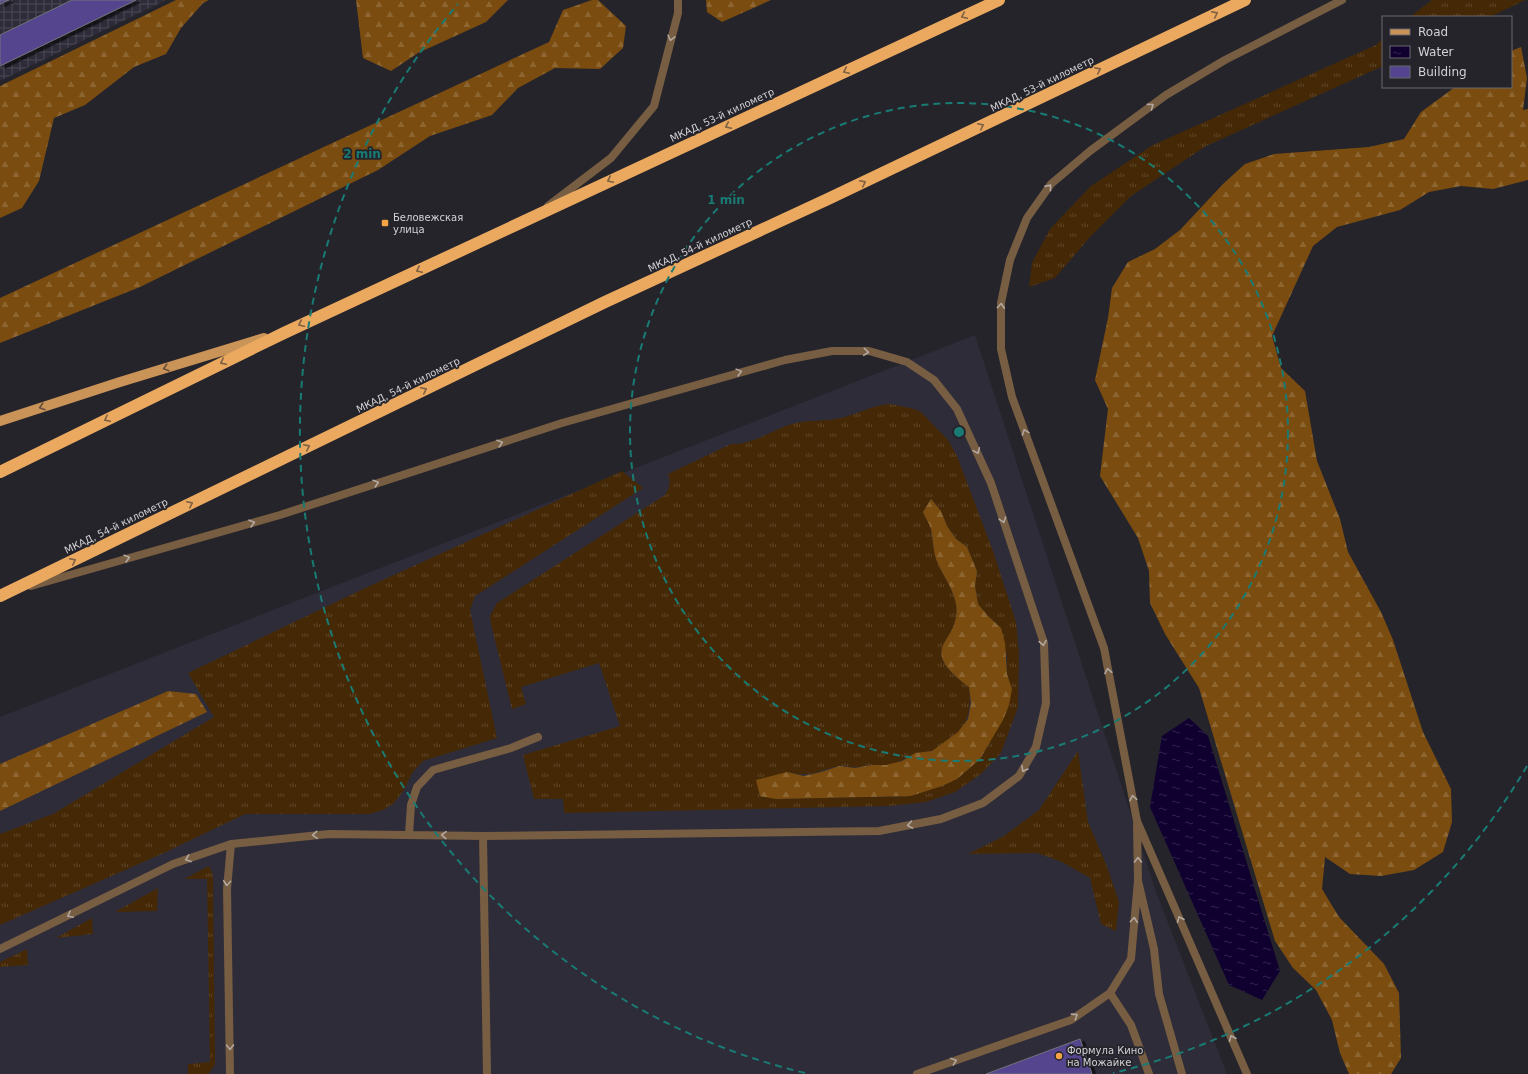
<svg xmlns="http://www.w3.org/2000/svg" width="1528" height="1074" font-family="'DejaVu Sans',sans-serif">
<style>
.built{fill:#2e2c39}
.industrial{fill:url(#industrial-grid)}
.grass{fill:url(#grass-tufts);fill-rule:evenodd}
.forest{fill:url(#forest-firs)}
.water{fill:url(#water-ripples)}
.building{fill:#54448f;stroke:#72727a;filter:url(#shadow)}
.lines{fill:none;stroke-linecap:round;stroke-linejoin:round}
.lane{stroke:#775d41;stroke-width:8}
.primary{stroke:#ca9358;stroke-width:10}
.highway{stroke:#eba960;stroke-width:12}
.oneway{stroke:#7e6043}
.oneway2{stroke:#b2a8a1}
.oneway3{stroke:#67503d}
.ring{fill:none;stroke:#197b73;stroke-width:2;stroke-dasharray:7 5}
.poi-dot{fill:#f4a344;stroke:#25242b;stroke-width:1.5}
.labels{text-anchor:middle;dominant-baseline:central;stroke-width:3.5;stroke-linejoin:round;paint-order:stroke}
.street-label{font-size:10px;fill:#d1d1d5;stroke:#25242b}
.poi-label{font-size:10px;fill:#d1d1d5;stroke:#25242b;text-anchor:start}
.centre{fill:#197b73;stroke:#25242b;stroke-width:2}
.ring-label{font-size:12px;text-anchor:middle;font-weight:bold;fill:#197b73;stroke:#25242b;stroke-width:3.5;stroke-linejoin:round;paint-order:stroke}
</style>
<defs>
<pattern id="industrial-grid" width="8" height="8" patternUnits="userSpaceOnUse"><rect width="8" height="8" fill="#2e2c39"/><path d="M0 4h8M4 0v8" fill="none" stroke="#4b4a55"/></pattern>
<pattern id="grass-tufts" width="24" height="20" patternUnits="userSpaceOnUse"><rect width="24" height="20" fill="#452906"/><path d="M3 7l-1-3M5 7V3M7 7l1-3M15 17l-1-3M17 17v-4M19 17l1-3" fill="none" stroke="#5f4729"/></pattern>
<pattern id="forest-firs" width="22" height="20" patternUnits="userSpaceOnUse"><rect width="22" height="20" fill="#7b4c0f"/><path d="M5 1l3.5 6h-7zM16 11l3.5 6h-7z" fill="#8d6531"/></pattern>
<pattern id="water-ripples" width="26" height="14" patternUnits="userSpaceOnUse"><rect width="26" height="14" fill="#100030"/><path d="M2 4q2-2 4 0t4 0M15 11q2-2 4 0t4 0" fill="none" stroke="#32244d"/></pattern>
<filter id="shadow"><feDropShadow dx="4.5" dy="2.5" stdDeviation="0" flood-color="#0009"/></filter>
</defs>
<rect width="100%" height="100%" fill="#25242b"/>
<path class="built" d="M975,335L1156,892L1227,1074H0V717Z"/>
<path class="industrial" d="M0,0H166L0,81Z"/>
<path class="grass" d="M1432,0H1525L1490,17H1410Z
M1383,39V66L1206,146L1131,196L1090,237L1055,278L1029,287L1032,263L1050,229L1091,186L1153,145L1376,45Z
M891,404L914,409L921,412L948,440L957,456L993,551L1016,622L1019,653L1018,707L1001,753L981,774L955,792L926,802L889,806L564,813L563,799H534L523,755L620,726L599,663L521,687L526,704L512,709L491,624L490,616L497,603L665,495C670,487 671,482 668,474L731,444C752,445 772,430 792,424C808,419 825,422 841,418C858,414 872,405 891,404ZM931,499L941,511L947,526L956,539L967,547L977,571L975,586L978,604L988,616L1001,628L1007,658V674L1012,689L988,746L980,759L957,779L911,796L776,799L787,772C814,778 815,771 838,766C843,765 848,767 853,767C859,768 865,765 871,765C876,764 882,766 887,765C898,764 905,757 915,754C921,752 927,753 933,750C962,737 973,718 969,687C912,646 962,644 956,604C953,587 942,575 936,559C933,549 933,539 931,529C929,523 925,517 923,512Z
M622,471L643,488L475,596L470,610L497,738L423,761L412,773L404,790L393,804L383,810L369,814H245L166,852L0,925V834L53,814L214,717L188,673L361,590Z
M1078,751L1088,822L1106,864L1119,902L1116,931L1101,924L1090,878L1062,862L1037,853L968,854L1004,836L1039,810Z
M209,866L213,875L215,1065L208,1074H188V1064L210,1062L207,879H184Z
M158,888L157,911L115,912Z
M92,918L93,934L56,938Z
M27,949L28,965L0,967V962Z"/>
<path class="forest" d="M176,0H209L203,3L181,28L166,54L134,67L85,105L54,118L39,181L22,208L0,218V86Z
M356,0H508L486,22L418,53L391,71L363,58Z
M592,0H598L626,26L623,48L600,69L555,68L518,88L492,115L430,136L378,170L140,287L0,343V298L549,42L563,10Z
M706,0H771L722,22L707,12Z
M1521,47L1527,78L1523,110L1528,109V180L1493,189L1461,186L1429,192L1400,210L1337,227L1313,246L1272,336L1281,368L1305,391L1317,461L1340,519L1348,552L1381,612L1393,640L1423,732L1451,789L1452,822L1443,852L1414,870L1381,876L1350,874L1325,857L1322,889L1339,917L1384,964L1399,993L1401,1058L1391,1074H1349L1340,1053L1332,1020L1316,990L1293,968L1275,941L1199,688L1165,634L1150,603L1149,571L1138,538L1100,476L1108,409L1095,380L1108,318L1112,288L1128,262L1155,249L1180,230L1223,184L1245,164L1274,154L1369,147L1404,139L1421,112L1455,87H1511V51Z
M931,499L941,511L947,526L956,539L967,547L977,571L975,586L978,604L988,616L1001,628L1005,643L1007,674L1012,689L1009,705L1003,720L980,759L957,779L942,786L911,796L776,799L760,796L756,780L787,772L804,776L821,772L839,766L855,768L871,765H886L902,761L915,753L932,751L958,732L968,719L971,703L969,687C912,644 962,645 956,604C953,587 942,575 936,559C933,549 933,538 931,529C929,523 925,517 923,512Z
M168,691L196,694L207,712L0,811V764Z"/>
<path class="water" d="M1189,718L1208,736L1280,971L1262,1000L1229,985L1150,807L1162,736Z"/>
<path class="building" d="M0,0H9L0,4Z
M72,0H136L0,66V35Z
M1080,1039L1092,1074H986Z"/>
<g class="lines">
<path class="lane" d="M548,206L611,158L654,106L678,13V0
M1137,824L1138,881L1154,949L1159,994L1182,1074
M409,834L411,805L417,787L433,770L511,748L538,737
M483,836L487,1074
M0,949L173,864L231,844L329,834L483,836L879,831L941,819L983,803L1019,776L1036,747L1046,703L1044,643L991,483L957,409L934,380L907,362L869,351H832L785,360L562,423L280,515L31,586
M1110,993L1131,1025L1149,1074
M230,1074L227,889L231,844
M917,1074L1071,1020L1110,993L1131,959L1138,881
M1247,1074L1137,821L1104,648L1012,397L1001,349V303L1010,260L1027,218L1051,184L1090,151L1166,95L1225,60L1342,0"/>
<path class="primary" d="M0,421L120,382L264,338"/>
<path class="highway" d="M0,472L284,333L999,0
M0,596L605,302L828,199L1245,0"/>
</g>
<defs><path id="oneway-chevron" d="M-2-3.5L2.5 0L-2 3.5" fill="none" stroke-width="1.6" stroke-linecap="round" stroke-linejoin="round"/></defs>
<g class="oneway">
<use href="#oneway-chevron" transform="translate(1215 14) rotate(-26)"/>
<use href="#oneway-chevron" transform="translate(964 16) rotate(155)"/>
<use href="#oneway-chevron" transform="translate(1098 70) rotate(-26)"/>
<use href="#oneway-chevron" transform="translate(846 71) rotate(155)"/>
<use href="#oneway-chevron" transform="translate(728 126) rotate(155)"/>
<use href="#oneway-chevron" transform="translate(981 126) rotate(-26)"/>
<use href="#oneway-chevron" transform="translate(610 180) rotate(155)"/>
<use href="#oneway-chevron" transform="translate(863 183) rotate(-26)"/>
<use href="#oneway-chevron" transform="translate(419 270) rotate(155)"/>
<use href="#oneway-chevron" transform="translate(301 324) rotate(155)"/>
<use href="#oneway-chevron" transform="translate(223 362) rotate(154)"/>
<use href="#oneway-chevron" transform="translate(424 390) rotate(-26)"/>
<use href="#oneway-chevron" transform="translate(107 419) rotate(154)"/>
<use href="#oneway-chevron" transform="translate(307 447) rotate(-26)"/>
<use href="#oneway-chevron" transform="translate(190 504) rotate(-26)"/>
<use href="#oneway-chevron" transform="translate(73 561) rotate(-26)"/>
</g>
<g class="oneway2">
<use href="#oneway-chevron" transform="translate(671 38) rotate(104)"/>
<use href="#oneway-chevron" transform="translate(1151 106) rotate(-36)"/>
<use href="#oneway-chevron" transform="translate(1049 187) rotate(-51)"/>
<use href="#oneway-chevron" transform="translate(1001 306) rotate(-86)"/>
<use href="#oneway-chevron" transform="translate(866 352) rotate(5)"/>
<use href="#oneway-chevron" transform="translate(739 372) rotate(-15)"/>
<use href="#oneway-chevron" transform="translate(1025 432) rotate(-110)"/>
<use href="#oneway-chevron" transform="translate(500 443) rotate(-18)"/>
<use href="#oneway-chevron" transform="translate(977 451) rotate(66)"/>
<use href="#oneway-chevron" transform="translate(376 483) rotate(-18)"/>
<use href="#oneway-chevron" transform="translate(1003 520) rotate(72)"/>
<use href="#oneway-chevron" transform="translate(252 523) rotate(-16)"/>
<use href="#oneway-chevron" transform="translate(127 558) rotate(-16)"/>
<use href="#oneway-chevron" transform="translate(1043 643) rotate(80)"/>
<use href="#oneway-chevron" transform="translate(1108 671) rotate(-101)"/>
<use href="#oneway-chevron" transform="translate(1024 769) rotate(120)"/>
<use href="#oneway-chevron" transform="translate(1133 798) rotate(-101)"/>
<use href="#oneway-chevron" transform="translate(910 825) rotate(170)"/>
<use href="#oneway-chevron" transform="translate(315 835) rotate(176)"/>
<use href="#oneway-chevron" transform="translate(444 835) rotate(-178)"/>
<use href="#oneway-chevron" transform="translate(188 859) rotate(160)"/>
<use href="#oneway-chevron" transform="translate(1138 860) rotate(-90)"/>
<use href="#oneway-chevron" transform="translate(227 883) rotate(95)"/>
<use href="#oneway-chevron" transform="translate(70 915) rotate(153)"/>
<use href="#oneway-chevron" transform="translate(1180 919) rotate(-113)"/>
<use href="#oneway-chevron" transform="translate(1134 920) rotate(-85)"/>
<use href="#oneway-chevron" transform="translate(1075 1016) rotate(-33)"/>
<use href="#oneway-chevron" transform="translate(1232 1038) rotate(-113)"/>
<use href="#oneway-chevron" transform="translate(230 1047) rotate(89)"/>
<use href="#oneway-chevron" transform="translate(954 1061) rotate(-20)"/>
</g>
<g class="oneway3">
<use href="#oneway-chevron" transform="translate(166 368) rotate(163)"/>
<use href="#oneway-chevron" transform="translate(42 407) rotate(162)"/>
</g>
<g class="ring">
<circle cx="959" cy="432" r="329"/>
<path d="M1527 766A659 659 0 0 1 1113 1073M805 1073A659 659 0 0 1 458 4"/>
</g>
<g class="poi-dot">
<rect x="381" y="219" width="8" height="8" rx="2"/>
<circle cx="1059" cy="1056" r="4"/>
</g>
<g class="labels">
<g class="street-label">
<text transform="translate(1042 84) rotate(-26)">МКАД, 53-й километр</text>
<text transform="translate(722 115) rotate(-25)">МКАД, 53-й километр</text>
<text transform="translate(700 245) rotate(-25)">МКАД, 54-й километр</text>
<text transform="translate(408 385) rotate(-26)">МКАД, 54-й километр</text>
<text transform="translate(116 526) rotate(-26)">МКАД, 54-й километр</text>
</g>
<g class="poi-label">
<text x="393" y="217">Беловежская<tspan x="393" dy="12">улица</tspan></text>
<text x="1067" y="1050">Формула Кино<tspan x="1067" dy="12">на Можайке</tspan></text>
</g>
</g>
<circle cx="959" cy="432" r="6" class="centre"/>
<g class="ring-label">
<text x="362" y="158">2 min</text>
<text x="726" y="204">1 min</text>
</g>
<rect x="1382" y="16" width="130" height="72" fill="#25242b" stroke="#6a696f"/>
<rect x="1390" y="29" width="20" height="6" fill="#ca9358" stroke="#6a696f"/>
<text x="1418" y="36" font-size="12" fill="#d1d1d5">Road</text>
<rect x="1390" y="46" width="20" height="12" fill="url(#water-ripples)" stroke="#6a696f"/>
<text x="1418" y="56" font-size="12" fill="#d1d1d5">Water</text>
<rect x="1390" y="66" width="20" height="12" fill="#54448f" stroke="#6a696f"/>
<text x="1418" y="76" font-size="12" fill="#d1d1d5">Building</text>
</svg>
